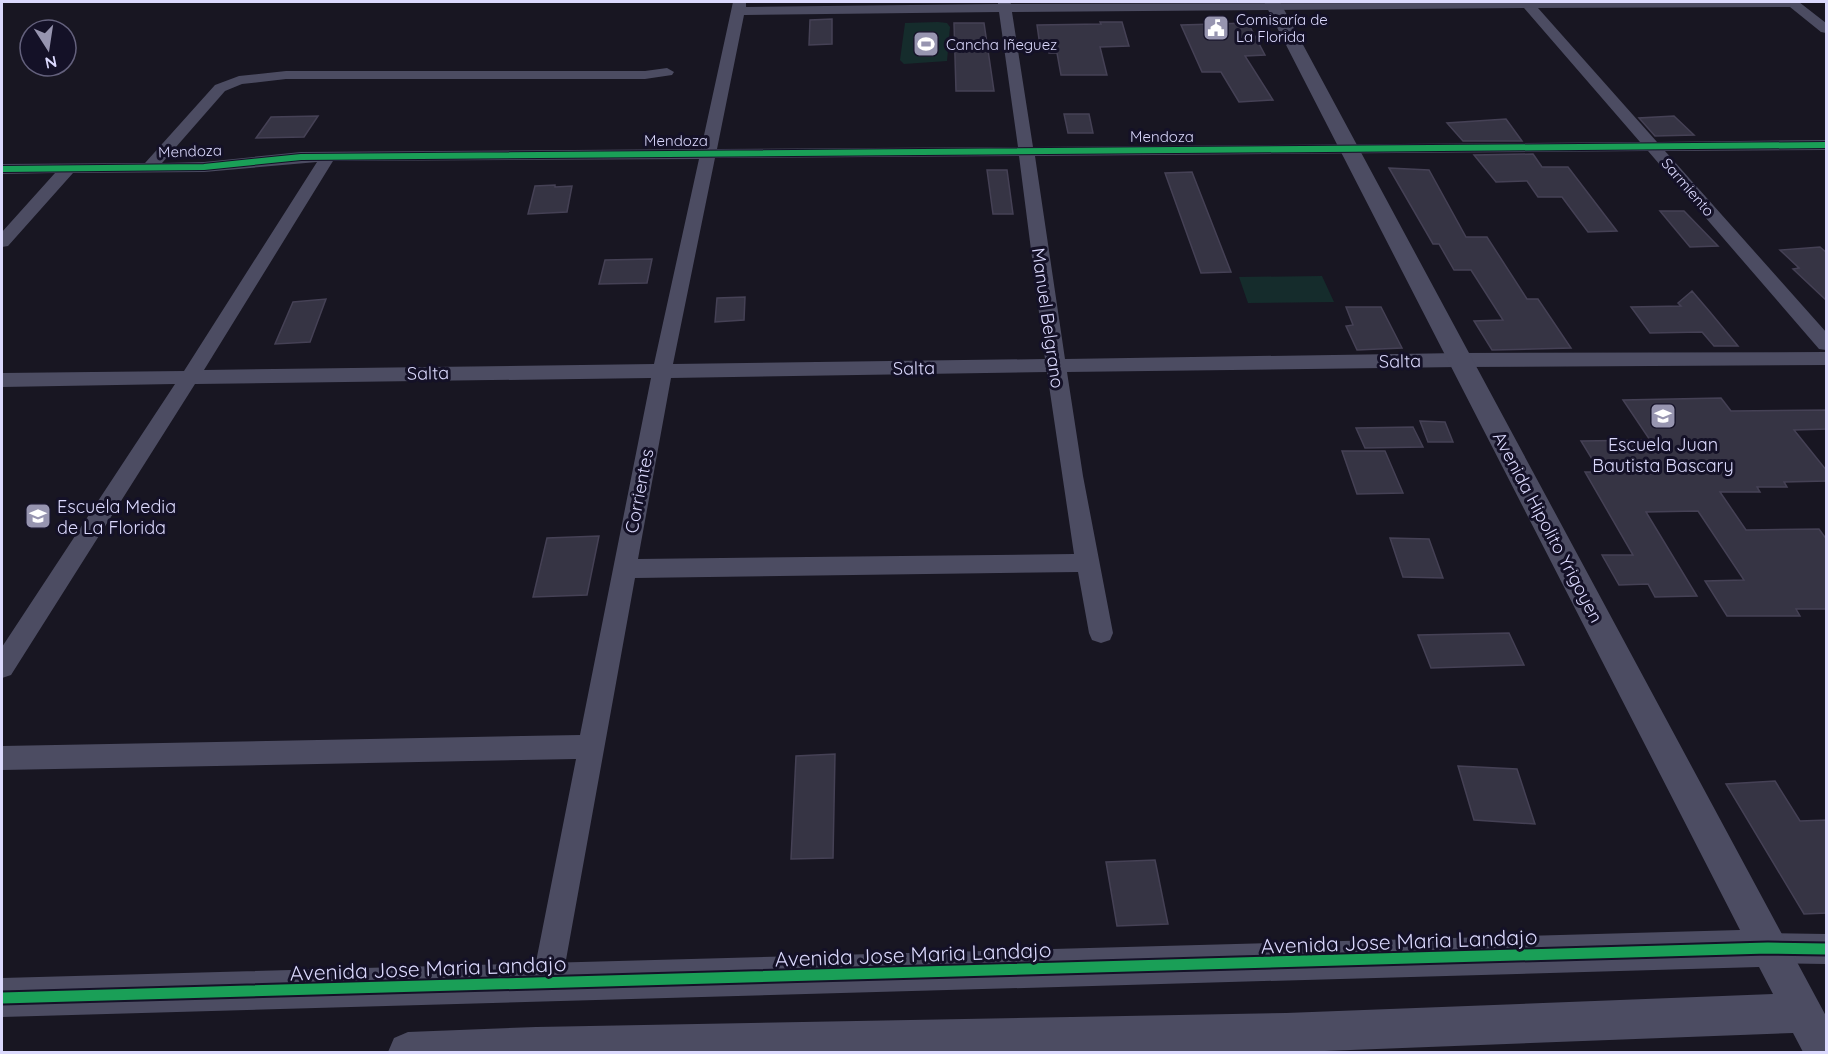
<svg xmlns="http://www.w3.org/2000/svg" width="1828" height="1054" font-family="Quicksand,sans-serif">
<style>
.green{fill:#152c2c}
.building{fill:#363444;stroke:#454155;stroke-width:1.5}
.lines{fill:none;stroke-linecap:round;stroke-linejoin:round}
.minor{fill:#4c4c62;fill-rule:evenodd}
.tertiary{fill:#4c4c62;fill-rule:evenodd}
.cycleway-far1-casing{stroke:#141127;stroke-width:8}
.cycleway-casing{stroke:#141127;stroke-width:15}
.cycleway-far1{stroke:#1a9f57;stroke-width:6}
.cycleway{stroke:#1a9f57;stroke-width:11}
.labels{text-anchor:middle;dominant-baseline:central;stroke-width:6;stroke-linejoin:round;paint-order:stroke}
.far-poi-label{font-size:15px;fill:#dbd9fd;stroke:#141127;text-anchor:start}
.far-street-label{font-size:15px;fill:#dbd9fd;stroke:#141127}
.street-label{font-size:18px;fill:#dbd9fd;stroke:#141127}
.poi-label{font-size:18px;fill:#dbd9fd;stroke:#141127}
.near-street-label{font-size:21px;fill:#dbd9fd;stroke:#141127}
</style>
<rect width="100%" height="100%" fill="#181622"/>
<path class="green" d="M938,22L947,23L950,27L947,61L904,64L900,60L905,23Z
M1322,276L1334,302L1248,303L1239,277Z"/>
<path class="building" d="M832,19V44L809,45L810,20Z
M1100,22H1122L1129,46L1100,47L1107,75H1061L1057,53H1049L1048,46H1040L1037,25L1101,24Z
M954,23H984L994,91H956Z
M1248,23L1265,55L1245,56L1273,100L1239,102L1221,72H1202L1181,25Z
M1064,114H1089L1093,133H1068Z
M318,116L304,137L256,138L271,117Z
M1674,116L1694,135L1655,136L1639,118Z
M1506,119L1522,141H1463L1447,123Z
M1533,154L1542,167H1568L1617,231L1588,232L1562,197H1538L1527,181L1496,182L1474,155Z
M1389,168L1429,170L1466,237H1487L1527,299H1538L1571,348L1492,350L1474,321L1503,320L1471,270H1454L1439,244H1433Z
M987,170H1007L1013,214H993Z
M1192,172L1231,272L1201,273L1165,173Z
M555,185V187L572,186L567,212L528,214L535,186Z
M1660,211H1684L1718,246L1690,247Z
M1820,247L1827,253V301L1793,269L1799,268L1780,250Z
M652,259L647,283L599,284L605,260Z
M1692,291L1710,312L1738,346H1714L1702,332L1650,333L1631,307L1681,306L1678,303Z
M745,297L744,320L715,322L717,298Z
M326,299L310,342L275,344L293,302Z
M1346,307H1381L1402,348L1357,350L1346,326L1353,325Z
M1721,398L1731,411L1827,410V429L1794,430L1827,471V481L1784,482L1787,487H1757L1760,492H1720L1746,530L1819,529L1827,540V609H1796L1800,616H1727L1705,581L1744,580L1698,511L1646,512L1697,596L1655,597L1648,584L1619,585L1602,555H1633L1585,472H1600L1581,441L1650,440L1623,400Z
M1420,421L1445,422L1453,442H1428Z
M1413,427L1423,447L1365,448L1356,428Z
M1342,451H1385L1403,493L1357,494Z
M599,536L587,595L533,597L547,538Z
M1390,538L1429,539L1443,578L1403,577Z
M1509,633L1524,665L1431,668L1418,635Z
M835,754L833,858L791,859L796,756Z
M1458,766L1517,769L1535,824L1474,820Z
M1775,781L1800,821L1827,820V913L1804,914L1726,784Z
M1155,860L1168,924L1117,926L1106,862Z"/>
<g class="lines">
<path class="minor" d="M733,2H746V7L998,4V2H1010L1011,4L1799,2L1826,23V33L1821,32L1790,7L1538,8L1657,142L1826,140V150L1665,151L1826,332V350L1819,349L1648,151L1035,156L1065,359L1460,353L1826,352V365L1460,367L1067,372L1083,476L1113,633L1110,640L1101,643L1092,640L1089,633L1078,572L635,578L562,982L558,993L547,997L536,993L532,982L576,759L2,770V746L580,735L651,378L195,384L11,675L2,678V647L175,384L2,387V373L184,371L317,162L204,172L73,173L8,246L2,247V232L55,173L2,174V164L145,163L215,85L239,76L286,71H645L667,68L674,72L672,75L645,79H286L242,84L225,91L162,163L204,162L301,152L701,149ZM1524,8L1640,142L1033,147L1012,12ZM999,12L1018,147L717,149L744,15ZM1019,156L1045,359L673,364L715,158ZM699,159L654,364L204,370L333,161ZM1047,372L1074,554L638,559L671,378Z
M1768,933L1826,934V964L1768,963L1757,959L1753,948L1757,937Z"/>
<path class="tertiary" d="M1264,2H1280L1826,1016V1052H1803L1793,1033L1299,1052H388L394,1038L408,1032L536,1027L1286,1013L1773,994L1759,967L2,1017V978L1740,930Z"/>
<g class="cycleway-far1-casing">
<path id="cycleway-far1" d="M2,169L204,167L301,157L1826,145"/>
</g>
<g class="cycleway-casing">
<path id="cycleway" d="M2,998L1768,948L1826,949"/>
</g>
<use href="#cycleway-far1" class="cycleway-far1"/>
<use href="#cycleway" class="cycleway"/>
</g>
<defs>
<g id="civic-square" transform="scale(1.35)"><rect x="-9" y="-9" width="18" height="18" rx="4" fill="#9795b0" stroke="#141127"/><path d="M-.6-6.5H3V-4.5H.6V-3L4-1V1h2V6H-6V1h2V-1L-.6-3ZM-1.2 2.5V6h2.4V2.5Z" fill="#fff"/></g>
<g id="stadium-square" transform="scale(1.35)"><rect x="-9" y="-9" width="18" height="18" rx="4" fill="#9795b0" stroke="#141127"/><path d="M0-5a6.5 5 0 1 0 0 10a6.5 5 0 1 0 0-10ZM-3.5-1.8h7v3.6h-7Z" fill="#fff"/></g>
<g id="school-square" transform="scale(1.35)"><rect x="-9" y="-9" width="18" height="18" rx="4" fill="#9795b0" stroke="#141127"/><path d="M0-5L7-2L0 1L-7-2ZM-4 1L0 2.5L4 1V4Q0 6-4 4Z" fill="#fff"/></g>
</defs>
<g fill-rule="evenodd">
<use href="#civic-square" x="1216" y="28"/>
<use href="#stadium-square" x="926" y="44"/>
<use href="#school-square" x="1663" y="416"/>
<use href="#school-square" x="38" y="516"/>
</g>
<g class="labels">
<g class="far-poi-label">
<text x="1236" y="19">Comisaría de<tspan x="1236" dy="17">La Florida</tspan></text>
<text x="946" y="44">Cancha Iñeguez</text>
</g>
<g class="far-street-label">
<text x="1162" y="136">Mendoza</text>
<text x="676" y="140">Mendoza</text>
<text transform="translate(190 151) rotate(-2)">Mendoza</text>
<text transform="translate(1688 187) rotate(49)">Sarmiento</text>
</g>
<g class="street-label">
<text transform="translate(1048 318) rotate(82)">Manuel Belgrano</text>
<text transform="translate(1400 361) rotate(-1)">Salta</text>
<text transform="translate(914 368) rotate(-1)">Salta</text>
<text transform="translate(428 373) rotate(-1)">Salta</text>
<text transform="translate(639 491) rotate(-79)">Corrientes</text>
<text transform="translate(1548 527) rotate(62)">Avenida Hipolito Yrigoyen</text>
</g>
<g class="poi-label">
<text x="1663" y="444">Escuela Juan<tspan x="1663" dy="21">Bautista Bascary</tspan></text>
<text x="57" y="506" text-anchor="start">Escuela Media<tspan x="57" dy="21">de La Florida</tspan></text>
</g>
<g class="near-street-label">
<text transform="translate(1399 941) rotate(-2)">Avenida Jose Maria Landajo</text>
<text transform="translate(913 954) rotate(-2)">Avenida Jose Maria Landajo</text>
<text transform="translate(428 968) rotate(-2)">Avenida Jose Maria Landajo</text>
</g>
</g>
<rect width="1828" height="1054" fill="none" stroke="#dbd9fd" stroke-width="6"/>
<g transform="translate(48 48) rotate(168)"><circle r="28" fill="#141127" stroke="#64617d" stroke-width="1.5"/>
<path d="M0-4.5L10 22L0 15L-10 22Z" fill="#9795b0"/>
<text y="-9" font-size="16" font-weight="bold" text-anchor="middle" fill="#dbd9fd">N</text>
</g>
</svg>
